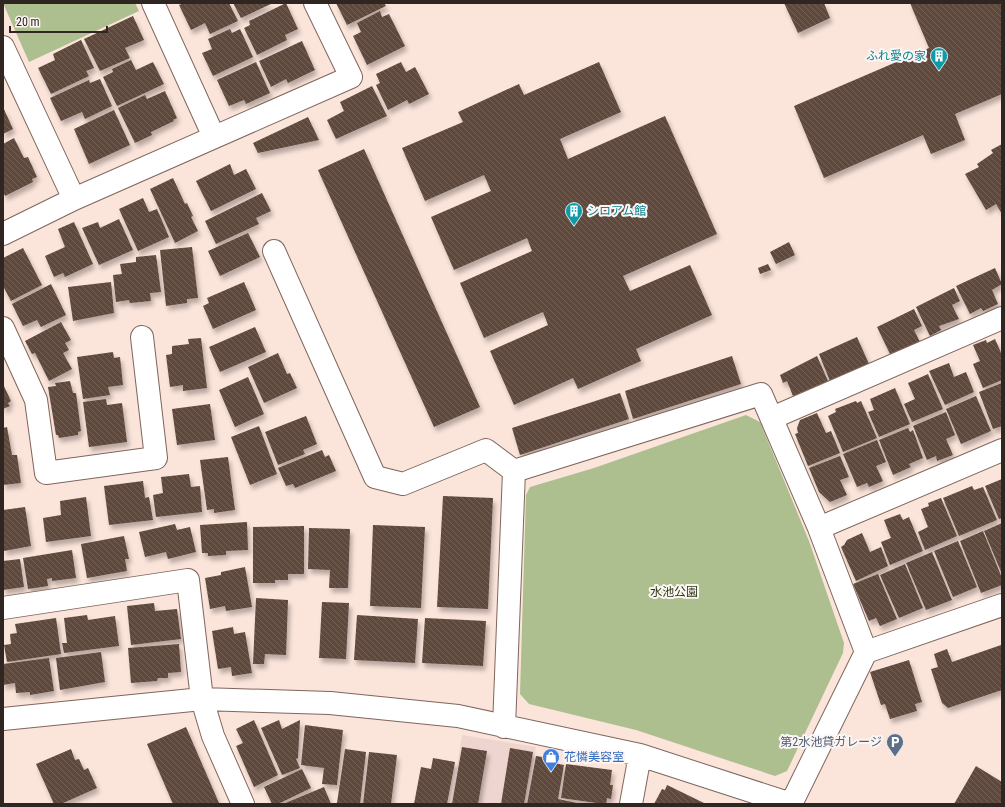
<svg xmlns="http://www.w3.org/2000/svg" width="1005" height="807" font-family="'Roboto Condensed','Noto Sans JP',sans-serif">
<style>
.industrial{fill:#efd5d0}
.park{fill:#adbf8e}
.building{fill:url(#building-back-hatch);filter:url(#shadow)}
.lines{fill:none;stroke-linecap:round;stroke-linejoin:round}
.minor-casing{stroke:#7f665c;stroke-width:24}
.minor{stroke:#fff;stroke-width:22}
.labels{text-anchor:middle;dominant-baseline:central;stroke-width:4;stroke-linejoin:round;paint-order:stroke}
.culture-label{font-size:12px;fill:#0d838f;stroke:#fbf5f3;text-anchor:end}
.park-label{font-size:12px;fill:#2c3814;stroke:#fbf5f3}
.service-label{font-size:12px;fill:#4e5e75;stroke:#fbf5f3;text-anchor:end}
.shop-label{font-size:12px;fill:#366cbe;stroke:#fbf5f3;text-anchor:start}
</style>
<defs>
<pattern id="building-back-hatch" width="6" height="6" patternUnits="userSpaceOnUse"><rect width="6" height="6" fill="#5f483e"/><path d="M-1 5l2 2M0 0l6 6M5-1l2 2" fill="none" stroke="#736057"/></pattern>
<filter id="shadow"><feDropShadow dx="2.5" dy="4.5" stdDeviation="2" flood-color="#0004"/></filter>
</defs>
<rect width="100%" height="100%" fill="#fbe4da"/>
<path class="industrial" d="M462,735L536,747L527,804H451Z"/>
<path class="park" d="M3,3H135L139,11L29,62Z
M746,415L760,422L809,541L844,643L843,653L787,771L775,776L636,730L529,704L520,694L526,495L530,487L594,468Z"/>
<path class="building" d="M184,3H229L238,21L210,34L205,23L191,30L179,5Z
M233,3H271V4L241,18Z
M286,3L298,29L285,35L287,40L257,55L244,28L250,25L249,21Z
M336,3H384L386,6L347,25Z
M784,3H824L830,18L798,33Z
M910,3H1002V94L955,114L965,140L931,154L923,135L824,178L794,106L929,48Z
M380,11L382,17L389,14L405,46L367,65L353,36L361,32L357,23Z
M133,16L144,40L125,48L130,58L100,71L84,39Z
M230,29L232,33L240,29L253,57L213,76L202,53L212,49L208,39Z
M81,40L94,68L86,71L89,76L51,94L38,68L55,60L53,54Z
M302,41L315,70L288,83L286,79L271,87L259,61Z
M131,60L136,70L153,62L164,84L117,106L103,77L113,72L112,69Z
M256,62L270,93L246,104L244,100L229,106L217,80Z
M401,62L406,72L415,67L429,94L409,104L407,100L388,110L376,85L380,83L376,74Z
M599,62L621,112L560,139L568,159L665,116L717,234L623,276L630,291L690,265L712,315L636,349L641,361L578,389L573,378L514,405L490,351L548,325L543,312L484,338L460,283L532,251L527,238L454,270L431,217L491,191L484,175L425,201L402,148L463,122L458,112L519,84L524,95Z
M100,79L112,106L85,119L82,112L61,121L50,98L89,80L90,83Z
M372,86L387,116L336,139L327,120L344,111L340,102Z
M165,91L177,118L173,120L174,121L151,132L152,135L135,143L118,108L145,95L147,99Z
M3,107L13,129L3,134Z
M114,110L130,145L89,164L74,129Z
M308,117L319,140L258,153L253,143Z
M14,138L24,158L28,157L37,177L32,179L33,182L5,196L3,191V144Z
M1002,144V214L996,204L986,210L965,174L979,167L977,164L993,153L991,150Z
M364,149L480,407L434,427L318,170Z
M230,164L234,175L246,169L256,189L211,211L196,181Z
M173,178L185,204L187,203L193,216L191,217L198,231L175,243L150,189Z
M262,193L271,211L256,218L259,224L216,244L205,221Z
M143,198L149,212L157,209L169,237L138,251L119,209Z
M119,219L133,250L99,265L82,228L98,222L100,228Z
M74,222L93,264L65,277L63,273L54,277L45,256L65,247L58,229Z
M248,233L260,257L220,276L208,251Z
M789,242L795,255L776,264L770,252Z
M192,247L198,298L187,299V303L166,306L160,250Z
M23,248L42,285L11,301L3,286V258Z
M156,255L161,292L150,293L151,301L130,303L129,300L116,302L113,275L122,274L120,264L136,262V257Z
M768,264L771,270L760,274L758,268Z
M995,268L1002,284L992,290L998,304L983,311L981,308L970,314L956,286Z
M111,282L114,313L73,321L68,287Z
M244,282L256,310L213,329L203,306L209,303L207,298Z
M51,284L66,315L41,327L37,320L23,326L12,304Z
M954,288L960,301L952,305L959,319L939,326L941,330L930,336L916,307Z
M914,309L922,326L914,330L920,342L890,354L877,327Z
M61,322L71,340L65,343L69,350L63,353L72,369L49,381L35,353L32,354L25,341Z
M255,327L266,352L220,372L209,347Z
M857,337L869,364L830,381L819,354Z
M201,338L207,388L183,391V385L170,387L166,355L172,354V346L189,344L188,339Z
M995,339L1002,355V380L983,388L973,364L980,361L973,345L986,340L987,343Z
M113,352L114,358L120,357L123,385L108,387L110,395L83,399L77,357Z
M278,353L287,374L290,373L297,388L264,403L248,367Z
M732,356L741,384L633,419L625,391Z
M817,356L828,381L793,396L787,381L783,383L780,375Z
M949,363L954,377L966,372L974,392L945,405L929,371Z
M928,374L943,409L912,422L904,404L915,399L908,383Z
M248,377L264,414L235,427L219,390Z
M70,381L73,393H76L81,431L78,432V435L59,438L58,435H56L48,387L56,386L55,383Z
M1002,383V426L993,429L979,392Z
M3,384L11,401L8,403L10,406L3,409Z
M895,388L910,424L879,437L868,412L874,410L870,399Z
M620,393L629,419L520,455L512,428Z
M976,396L991,431L961,444L946,409Z
M106,399L107,405L122,403L127,442L89,447L83,402Z
M856,401L857,403L861,401L877,438L843,452L828,416L836,412L835,409Z
M210,404L215,440L177,445L172,409Z
M946,412L955,435L946,439L953,455L937,461L936,456L927,460L913,426Z
M817,413L826,433L831,431L840,453L808,466L795,434L798,433L797,428L800,420Z
M306,416L317,444L303,450L305,454L278,465L265,432Z
M259,426L277,474L250,485L231,437Z
M7,427L12,455H17L21,483L3,485V428Z
M908,428L910,432L913,430L923,458L909,464L911,467L893,475L879,440Z
M877,440L886,462L876,466L883,481L869,487L867,483L857,487L843,454Z
M322,450L325,457L329,455L336,471L295,488L293,484L286,486L278,468Z
M840,456L849,477L840,480L847,495L830,502L819,492L809,468Z
M228,457L235,510L214,513V509L207,510L200,460Z
M189,474L191,487L200,486L202,512L156,517L153,495L163,493L161,477Z
M1002,479V518L999,519L985,486Z
M143,481L145,498L149,497L153,520L109,525L104,486Z
M972,486L974,490L983,487L997,520L959,536L943,498Z
M443,496L493,498L488,609L437,607Z
M86,497L91,536L46,542L43,518L61,515L60,501Z
M941,498L957,536L925,550L918,532L928,527L921,509L929,506L928,503Z
M25,507L31,546L4,551L3,510Z
M900,514L903,520L909,517L923,551L890,565L881,542L891,538L884,520Z
M247,522L248,550L226,551V555L208,556V553H202L200,525Z
M1002,523V574L984,531Z
M175,524L177,530L190,527L196,552L168,559L166,552L145,557L139,532Z
M373,525L425,527L421,608L370,606Z
M304,526V574H288V580H275V583H253V527Z
M309,528L350,529L348,588H329L330,570L308,569Z
M983,531L1002,578V585L981,593L960,541Z
M862,533L870,552L881,547L888,566L856,581L841,547L844,545L847,540Z
M124,536L129,559H125L127,571L87,578L81,544Z
M958,541L977,587L953,597L934,551Z
M72,550L76,578L52,581V578L47,579L48,586L28,589L23,558Z
M932,552L952,600L926,610L906,563Z
M20,559L24,587L3,590V561Z
M905,564L923,608L899,618L880,575Z
M245,567L252,607L226,611L225,606L210,609L205,578L221,575V572Z
M878,574L897,619L880,626L876,618L869,621L853,584Z
M256,598L288,600L286,655L265,654L264,664H253Z
M322,602L349,603L346,659L319,658Z
M154,603L155,611L177,609L181,639L131,645L127,606Z
M87,615L88,620L115,616L119,646L64,653L62,643H67L64,618Z
M357,615L418,619L415,663L354,660Z
M56,618L61,654L7,662L4,645L11,644L10,634L17,633L15,624Z
M425,618L486,621L483,666L422,663Z
M233,627L234,634L245,632L252,673L232,676L231,667L218,669L212,631Z
M179,644L181,672L168,673V678H158L157,681L131,683L128,648Z
M1001,645L1002,690L948,708L942,703L931,669L938,667L934,654L947,649L952,662Z
M101,652L105,682L60,690L56,658Z
M49,658L54,691L30,695V692L16,693L15,683L3,685V664Z
M909,660L922,702L915,704L917,711L890,719L885,704L881,705L870,672Z
M254,720L278,775L254,787L236,746L243,743L236,729Z
M279,720L282,729L300,720L298,758L296,759L300,768L282,775L261,728Z
M305,725L343,730L337,785L322,784L324,768L301,765Z
M186,727L219,803L216,804H173L147,744Z
M462,747L487,751L478,804H452Z
M510,748L533,752L524,804H501Z
M71,749L75,760L79,759L84,770L88,768L97,788L61,804H54L36,764Z
M345,749L366,752L360,804L337,803Z
M369,752L397,755L391,804H363Z
M536,756L555,759L554,763L564,765L558,799L582,804H527Z
M433,758L455,762L447,804H414L421,767L431,769Z
M566,764L612,770L610,785H613L611,799L607,798L606,804H604L561,798Z
M976,766L1002,782V804H954Z
M302,769L311,788L278,804H272L264,787Z
M667,785L706,804H654L662,789L665,790Z
M324,787L331,804H283Z"/>
<g class="lines">
<g class="minor-casing">
<path id="minor" d="M153,3L214,137
M3,47L74,199
M3,234L74,199L351,77L315,3
M274,251L375,477L403,484L486,450L514,471
M3,328L36,400L46,473L156,458L142,337
M772,418L1002,318
M819,528L1002,450
M3,608L188,580L202,699L213,736L243,804
M866,652L1002,605
M3,719L202,699L330,703L458,716L640,755L791,804
M504,727L514,471L761,394L819,528L866,652L791,804
M631,804L640,755"/>
</g>
<use href="#minor" class="minor"/>
</g>
<defs>
<g id="building-pin" transform="scale(0.9)"><path d="M0 17L-7.5 6A9.5 9.5 0 1 1 7.5 6Z" fill="#0f9aa8" stroke="#fbf5f3"/><path d="M-4-6H4V6H1V3H-1V6H-4ZM-2.5-4.3h1.7v1.8h-1.7ZM.8-4.3h1.7v1.8H.8ZM-2.5-1h1.7V.8h-1.7ZM.8-1h1.7V.8H.8Z" fill="#fff"/></g>
<g id="parking-pin" transform="scale(0.9)"><path d="M0 17L-7.5 6A9.5 9.5 0 1 1 7.5 6Z" fill="#5c6f8a" stroke="#fbf5f3"/><path d="M-3.5-5.5H1a3.5 3.5 0 0 1 0 7H-1V5.5H-3.5ZM-1-3.4V-.6H.8a1.4 1.4 0 0 0 0-2.8Z" fill="#fff"/></g>
<g id="shop-pin" transform="scale(0.9)"><path d="M0 17L-7.5 6A9.5 9.5 0 1 1 7.5 6Z" fill="#3f7fe0" stroke="#fbf5f3"/><path d="M-5-2.5h2.3a2.7 3.5 0 0 1 5.4 0H5L5.5 6h-11ZM-1.5-2.5h3a1.5 2.3 0 0 0-3 0Z" fill="#fff"/></g>
</defs>
<g fill-rule="evenodd">
<use href="#building-pin" x="939" y="56"/>
<use href="#building-pin" x="574" y="211"/>
<use href="#parking-pin" x="895" y="742"/>
<use href="#shop-pin" x="551" y="757"/>
</g>
<g class="labels">
<g class="culture-label">
<text x="926" y="56">ふれ愛の家</text>
<text x="587" y="211" text-anchor="start">シロアム館</text>
</g>
<g class="park-label">
<text x="674" y="592">水池公園</text>
</g>
<g class="service-label">
<text x="882" y="742">第2水池貸ガレージ</text>
</g>
<g class="shop-label">
<text x="564" y="757">花憐美容室</text>
</g>
</g>
<rect width="1005" height="807" fill="none" stroke="#302621" stroke-width="8"/>
<path d="M10 26v6h97v-6" fill="none" stroke="#302621" stroke-width="2"/>
<text x="16" y="26" font-size="12" fill="#302621" stroke="#fbf5f3" stroke-width="3" paint-order="stroke">20 m</text>
</svg>
